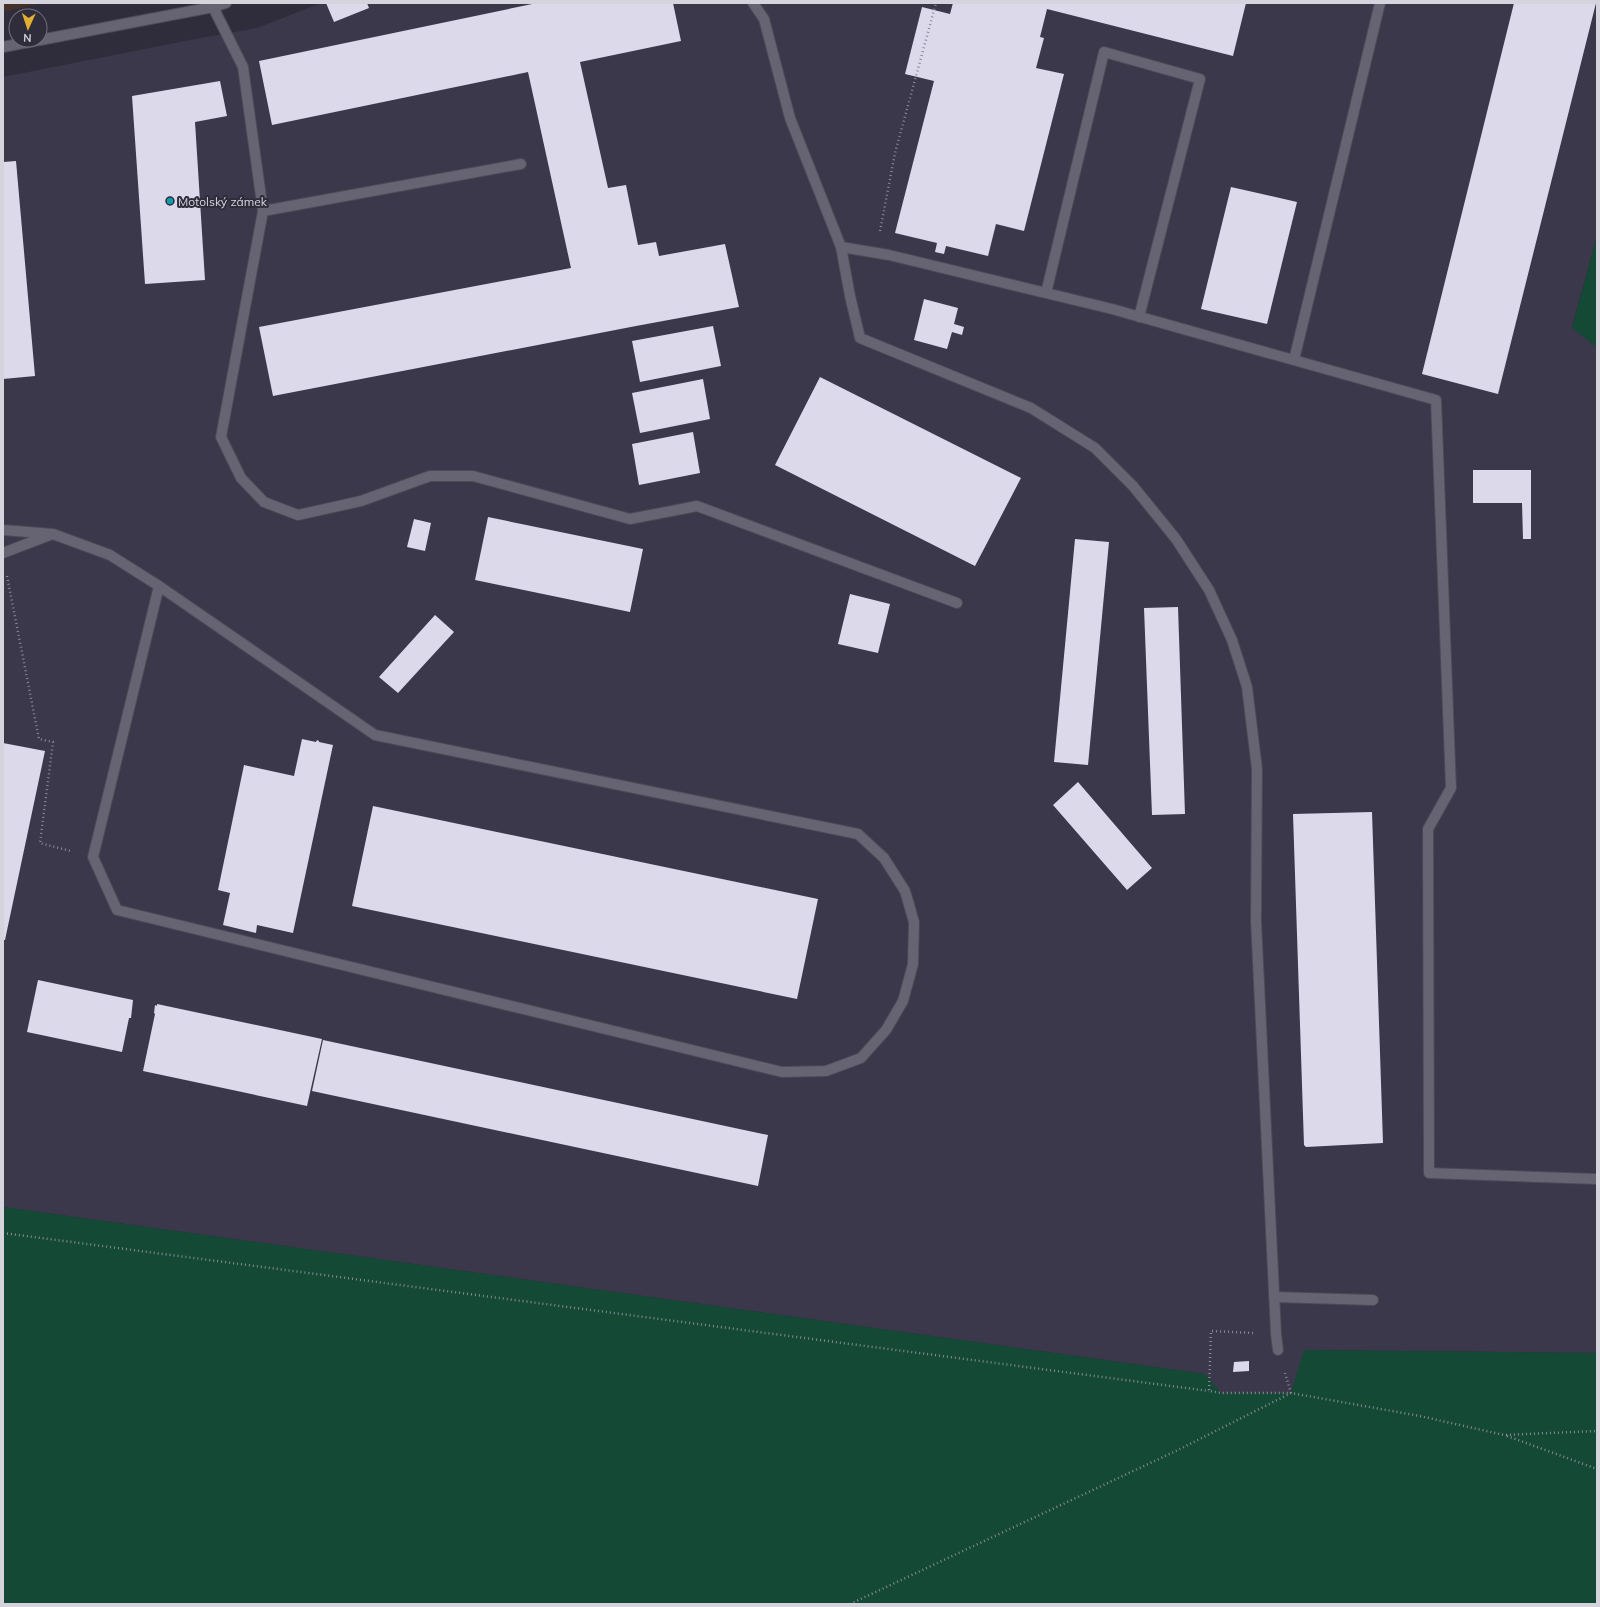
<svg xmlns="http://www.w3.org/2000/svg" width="1600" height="1607" font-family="Mulish,sans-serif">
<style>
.commercial{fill:#44322a}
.built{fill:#3a384a}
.green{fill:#134935}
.building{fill:#dcd9eb}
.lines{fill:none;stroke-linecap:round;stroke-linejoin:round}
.minor-casing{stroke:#4c4a56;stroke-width:12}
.path{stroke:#898893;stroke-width:2.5;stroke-dasharray:1 3;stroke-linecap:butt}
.minor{stroke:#666373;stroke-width:10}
.culture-dot{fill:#0f9aa8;stroke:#2f2d3b;stroke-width:1.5}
.labels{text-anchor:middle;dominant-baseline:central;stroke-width:4;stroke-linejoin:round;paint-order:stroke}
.poi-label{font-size:12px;fill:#d5d4dd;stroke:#2f2d3b;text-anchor:start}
</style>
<rect width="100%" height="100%" fill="#2f2d3b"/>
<path class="commercial" d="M3,3H42L3,12Z"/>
<path class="built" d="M321,3H1597V236L1572,327L1597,347V1353L1305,1350L1291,1393H1221L1205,1374L3,1207V77L195,39L257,28Z"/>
<path class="green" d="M1597,236V347L1572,328Z
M3,1207L1205,1374L1221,1393H1291L1304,1350L1597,1353V1604H3Z"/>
<path class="building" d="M326,3H367L369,8L334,22Z
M537,3H673L681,41L580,62L608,188L626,185L638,245L656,242L659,256L725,244L739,307L636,326L273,396L259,327L571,268L528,72L272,125L259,61Z
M953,3H1246L1233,56L1047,9L1040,37L1044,38L1036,68L1064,74L1024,231L996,224L988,256L946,246L944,254L935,252L937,243L895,233L934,81L905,74L922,7L950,14Z
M1514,3H1596L1498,394L1422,374Z
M220,81L227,116L195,122L205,280L145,284L132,96Z
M16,161L35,376L3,379V162Z
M1231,187L1297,202L1267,324L1201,309Z
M924,299L958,308L954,324L964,327L962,335L952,332L947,349L914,340Z
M713,326L721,366L640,382L632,341Z
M820,377L1021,478L975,566L775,465Z
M703,379L710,419L640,433L632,393Z
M693,432L700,473L639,485L632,444Z
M1473,470H1531V539H1523L1522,503H1473Z
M488,517L643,549L630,612L475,580Z
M414,519L431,523L425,551L407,547Z
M1075,539L1109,542L1088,765L1054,762Z
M850,594L890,604L878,653L838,644Z
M1178,607L1185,814L1152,815L1144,608Z
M435,615L454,632L398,693L379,677Z
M302,739L316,742L317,740L319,741V742L333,745L293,933L257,925L256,933L223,925L230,893L218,890L244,765L294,776Z
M3,743L45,751L5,940H3Z
M1078,782L1152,868L1127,890L1053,805Z
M373,806L818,899L797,999L352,906Z
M1372,812L1383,1143L1306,1147L1304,1145L1293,814Z
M38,980L133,1000L131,1018H129L122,1052L27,1032Z
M157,1004L322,1039L307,1106L143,1071L155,1014L154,1013L155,1005L157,1006Z
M323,1040L768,1135L758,1186L312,1091Z
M1249,1361V1371L1233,1372L1234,1362Z"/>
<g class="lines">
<g class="minor-casing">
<path id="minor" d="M753,3L764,19L790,118L841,247L850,296L860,338L1031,408L1095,448L1133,486L1176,539L1209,590L1232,640L1247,687L1257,769L1256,921L1276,1334L1278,1350
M213,7L243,67L263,211L521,164
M40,40L213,7L226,3
M3,47L39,40
M263,211L221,437L241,478L264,502L298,515L361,501L430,476H473L630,519L697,506L957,603
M841,247L889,255L1112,309L1436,400L1451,788L1428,829L1429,1173L1597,1179
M1046,293L1104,52L1200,79L1139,317
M1294,360L1380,3
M3,530L53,534L110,555L159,586L375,735L858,834L884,858L905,891L914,922L913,964L903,1001L886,1030L861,1058L826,1071L782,1072L117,910L93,857L159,586
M3,553L50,535
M1274,1297L1373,1300"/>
</g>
<path class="path" d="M880,231L895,153L936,3
M7,576L39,739L53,742L40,843L71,851
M3,1233L1209,1391
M1253,1333L1211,1331L1209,1391L1221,1393H1291
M1285,1373L1291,1393L1420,1416L1504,1435L1597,1431
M1507,1436L1597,1469
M850,1604L1178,1450L1291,1393"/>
<use href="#minor" class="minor"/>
</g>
<circle class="culture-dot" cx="170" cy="201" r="4"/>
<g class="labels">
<g class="poi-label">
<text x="178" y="201">Motolský zámek</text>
</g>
</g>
<rect width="1600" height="1607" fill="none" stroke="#d5d4dd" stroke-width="8"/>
<g transform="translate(28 28) rotate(183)"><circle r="19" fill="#2f2d3b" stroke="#71707c"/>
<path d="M0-3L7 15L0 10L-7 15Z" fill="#e1af34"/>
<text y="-6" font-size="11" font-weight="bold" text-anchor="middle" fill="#d5d4dd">N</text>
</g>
</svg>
